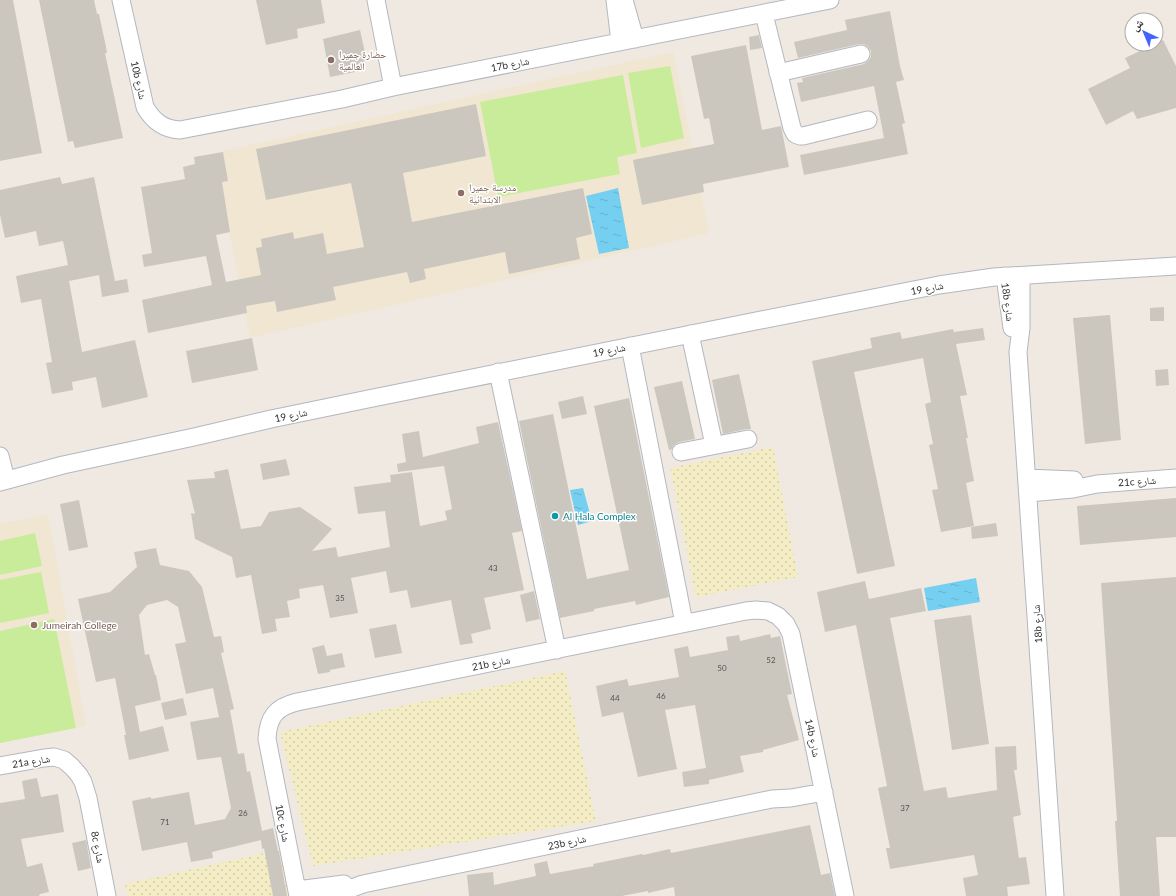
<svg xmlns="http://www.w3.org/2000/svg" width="1176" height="896" font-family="Lato,'Noto Naskh Arabic',sans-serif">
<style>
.education{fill:#f0e6d1}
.sand{fill:url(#sand-dots)}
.pitch{fill:#c9ec9a}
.water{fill:url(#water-ripples)}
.building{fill:#cbc7bf}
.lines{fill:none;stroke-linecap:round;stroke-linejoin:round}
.minor-casing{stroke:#b4b7c1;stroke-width:19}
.minor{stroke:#fff;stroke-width:17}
.education-dot{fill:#8d6e63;stroke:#fff;stroke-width:1.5}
.culture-dot{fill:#0f9aa8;stroke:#fff;stroke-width:1.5}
.labels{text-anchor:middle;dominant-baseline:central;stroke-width:3;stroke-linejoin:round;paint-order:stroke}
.number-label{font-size:8px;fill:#555452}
.education-label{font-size:10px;fill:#785e54;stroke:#fff;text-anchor:start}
.street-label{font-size:10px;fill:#2e2e2e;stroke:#fff}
.culture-label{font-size:10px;fill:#0d838f;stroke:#fff;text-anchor:start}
</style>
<defs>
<pattern id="sand-dots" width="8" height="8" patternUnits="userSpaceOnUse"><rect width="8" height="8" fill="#f3ecc5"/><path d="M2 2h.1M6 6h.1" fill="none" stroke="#d1cbaa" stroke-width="1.8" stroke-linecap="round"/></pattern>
<pattern id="water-ripples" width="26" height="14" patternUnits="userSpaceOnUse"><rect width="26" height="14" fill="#75cff0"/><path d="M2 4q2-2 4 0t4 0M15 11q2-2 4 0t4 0" fill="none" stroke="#66b2ce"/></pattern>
</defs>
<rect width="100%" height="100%" fill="#efe9e1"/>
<path class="education" d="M673,52L709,233L250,338L214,153Z
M48,514L86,726L0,743V524Z"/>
<path class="sand" d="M773,447L798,577L696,597L670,468Z
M565,671L596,821L313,866L280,732Z
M288,848L297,896H128L125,884Z"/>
<path class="pitch" d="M670,66L684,138L641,148L628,73Z
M623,75L637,153L617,157L620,174L498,197L480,102Z
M35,533L42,566L0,575V541Z
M41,572L49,613L0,623V580Z
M54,619L76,728L0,743V631Z"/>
<path class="water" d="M618,188L629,248L599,254L586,196Z
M583,488L592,521L578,525L570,490Z
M976,578L980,602L928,611L924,588Z"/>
<path class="building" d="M0,0H13L42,153L0,161Z
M39,0H94L97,14H99L106,47L107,53H105L123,138L75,148L73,141L68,142Z
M256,0H321L325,23L297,29L298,38L266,45Z
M890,11L900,66L904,80L896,82L905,123L902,124L908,154L804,175L800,155L884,138L874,86L801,102L797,83L803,82L802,78L864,64L868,61L871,57V51L868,47L864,44H859L798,58L794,42L847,30L845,20Z
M360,30L366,57L360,71L330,77L323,39Z
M759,35L762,48L750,50L749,37Z
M1163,40L1176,66V108L1137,119L1133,111L1106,125L1088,89L1130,68L1125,58Z
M746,45L762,130L781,126L789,167L703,184L704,192L642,205L633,160L714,144L709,118L704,119L691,56Z
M476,104L486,156L403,173L412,222L583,188L592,234L576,238L580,259L509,274L505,252L424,269L426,279L410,283L407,272L333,287L336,300L277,312L275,301L246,306L247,313L148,333L142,300L212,285L206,256L144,267L142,255L152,253L141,187L185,179L183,167L195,164L194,157L223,152L228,181L222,182L230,232L216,235L226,282L261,275L256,248L262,247L261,239L293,232L294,239L323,233L327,254L364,247L351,183L266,200L256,149Z
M60,177L62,184L94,177L115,281L127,279L129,292L102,297L99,275L69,281L82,352L135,340L148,397L102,408L96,377L72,382L73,390L52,394L46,363L52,362L41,299L21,303L16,276L68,265L63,241L39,246L36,231L5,238L0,215V190Z
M1164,307V321H1150V308Z
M1110,315L1121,440L1085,444L1073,318Z
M983,328L985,340L956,344L967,395L960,396L968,438H966L974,481L966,483L974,526L941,532L932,490L938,489L929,445L933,444L925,404L931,402L923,358L854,372L895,566L857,574L812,361L872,348L870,338L900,332L902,339L953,329L954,332Z
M252,338L258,370L192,383L186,351Z
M1168,369L1169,385L1156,386L1155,370Z
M739,374L751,429H746L723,434L712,380Z
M682,381L695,439L679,442L674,445L671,450H669L654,387Z
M583,396L587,414L562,419L558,402Z
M629,398L669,597L636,605L635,601L594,609V611L560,618L519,421L553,414L587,579L629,570L594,406Z
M498,422L522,531L512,533L524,590L484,598L491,629L471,634L473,643L460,645L451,600L411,608L407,590L390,593L386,571L351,578L358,613L330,618L323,585L299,589L300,598L287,601L290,617L275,619L277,631L262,634L251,575L236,578L232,557L195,539L191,513L195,514L187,480L215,478L214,472L228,469L241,529L261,526L269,512L300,507L332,529L312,551L336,547L338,557L390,547L385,511L358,514L354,487L391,482L390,475L412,472L420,526L447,520L445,511L452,509L444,466L398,472L397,464L406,462L402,434L419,431L423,457L479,443L476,427Z
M286,459L290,475L263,480L260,464Z
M1176,498V537L1080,545L1077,506Z
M79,500L88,547L69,551L60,504Z
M996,523L998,536L972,539L971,527Z
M156,548L160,565L189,571L202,587L214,637L221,636L224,652L221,653L234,709L230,710L238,754L244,753L247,772L250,771L262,831L273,828L278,851H279L287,896H273L264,848L262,849L261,840L212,852L213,858L191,862L187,842L142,851L132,801L151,797V799L189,792L195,825L225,819L231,808L221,757L197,760L190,722L219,717L213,688L186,694L175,644L186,642L178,607L167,600L147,605L139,615L145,655L149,654L155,675H156L161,700L135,706L140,732L163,726L169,751L129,760L124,735H126L115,678L96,682L78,599L110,592L137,567L134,552Z
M1176,577V837H1156L1160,896H1120L1115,821H1117L1101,583Z
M865,581L869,599L921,588L926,611L890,618L924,791L946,787L948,798L997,790L995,747L1016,746L1017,770H1014L1021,815L1013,817L1019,858L1026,857L1030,884L1007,887L1008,896H966L963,878L978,875L974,855L890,869L886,848H890L878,788L887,786L856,625L825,632L817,592Z
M534,591L540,619L526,622L520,595Z
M971,615L989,744L952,750L934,620Z
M396,624L402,653L375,658L369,629Z
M770,634L771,638L780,636L792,694L787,695L799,740L763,750V752L740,756L744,772L709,780V784L684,787L682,772L706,768L695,705L665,710L677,769L638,777L623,712L602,717L596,686L627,679L629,686L679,677L674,649L688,646L690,657L728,650L726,637L739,635L740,641Z
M324,645L327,656L342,653L345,667L330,670V672L318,674L312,648Z
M183,698L187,715L165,720L161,703Z
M37,778L41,797L58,794L64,832L21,839L27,867L42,863L49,892L40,894L39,896H0V803L25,799L22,781Z
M810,825L821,875L830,873L835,896H675L674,887L648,893V891L622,896H469L467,875L493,872L494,885L536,876L534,864L547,861L550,874L594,866L593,864L642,854L643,855L670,849L671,853Z
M86,840L91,868L78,871L72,843Z"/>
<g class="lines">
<g class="minor-casing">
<path id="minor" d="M121,0L145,107C153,121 163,129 180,130L342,99L393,87L830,0
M376,0L393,87
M615,0L620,42
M624,0L635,39
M764,14L792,128L795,134L800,136H803L868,120
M778,73L861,54
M1005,276L1012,328
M1021,276V328L1018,352L1055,896
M690,334L714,445
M630,346L684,623
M498,372L557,650
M681,452L748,439
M0,456L6,480
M1027,478L1074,480
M0,482L63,465L194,437L271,419L368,399L756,321L939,285L994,277L1176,266
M1028,493L1073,489L1097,484L1176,478
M0,766L44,758L54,757L64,760L72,767L79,775L83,782L88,798L107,896
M297,890L344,884
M298,896L267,739C268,717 276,707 297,702L746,611L756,610L768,611L778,616L786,624L791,634L845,896
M328,896L347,890L363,884L772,799L791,798L824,792"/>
</g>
<use href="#minor" class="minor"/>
</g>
<g class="education-dot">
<circle cx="331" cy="60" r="4"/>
<circle cx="461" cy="193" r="4"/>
<circle cx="34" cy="625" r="4"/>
</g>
<circle class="culture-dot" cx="555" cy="516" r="4"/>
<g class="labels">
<g class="number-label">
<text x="493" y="568">43</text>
<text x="340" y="598">35</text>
<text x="771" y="660">52</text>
<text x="722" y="668">50</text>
<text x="661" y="696">46</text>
<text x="615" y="698">44</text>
<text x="905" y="808">37</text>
<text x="243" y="813">26</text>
<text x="165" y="822">71</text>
</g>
<g class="education-label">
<text x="339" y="54">حضارة جميرا<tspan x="339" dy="12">العالمية</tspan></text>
<text x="469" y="187">مدرسة جميرا<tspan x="469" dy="12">الابتدائية</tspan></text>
<text x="42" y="625">Jumeirah College</text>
</g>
<g class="street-label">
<text transform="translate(510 64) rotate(-11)">17b شارع</text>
<text transform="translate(139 80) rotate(77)">10b شارع</text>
<text transform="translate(927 288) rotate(-11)">شارع 19</text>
<text transform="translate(1008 302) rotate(82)">18b شارع</text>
<text transform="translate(609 350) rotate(-11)">شارع 19</text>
<text transform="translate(291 415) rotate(-12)">شارع 19</text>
<text transform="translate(1137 481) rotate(-4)">21c شارع</text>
<text transform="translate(1037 624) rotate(-94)">18b شارع</text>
<text transform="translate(491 663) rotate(-11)">21b شارع</text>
<text transform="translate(813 738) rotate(78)">14b شارع</text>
<text transform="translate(31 761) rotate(-9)">21a شارع</text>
<text transform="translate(283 823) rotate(79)">10c شارع</text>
<text transform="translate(567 842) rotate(-12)">23b شارع</text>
<text transform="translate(98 847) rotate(79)">8c شارع</text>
</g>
<g class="culture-label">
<text x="563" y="516">Al Hala Complex</text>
</g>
</g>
<g transform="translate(1144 32) rotate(316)"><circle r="19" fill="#ffffff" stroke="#ababab"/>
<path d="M0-3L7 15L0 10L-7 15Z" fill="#4264fb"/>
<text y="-6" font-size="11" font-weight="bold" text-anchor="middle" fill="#2e2e2e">ش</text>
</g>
</svg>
